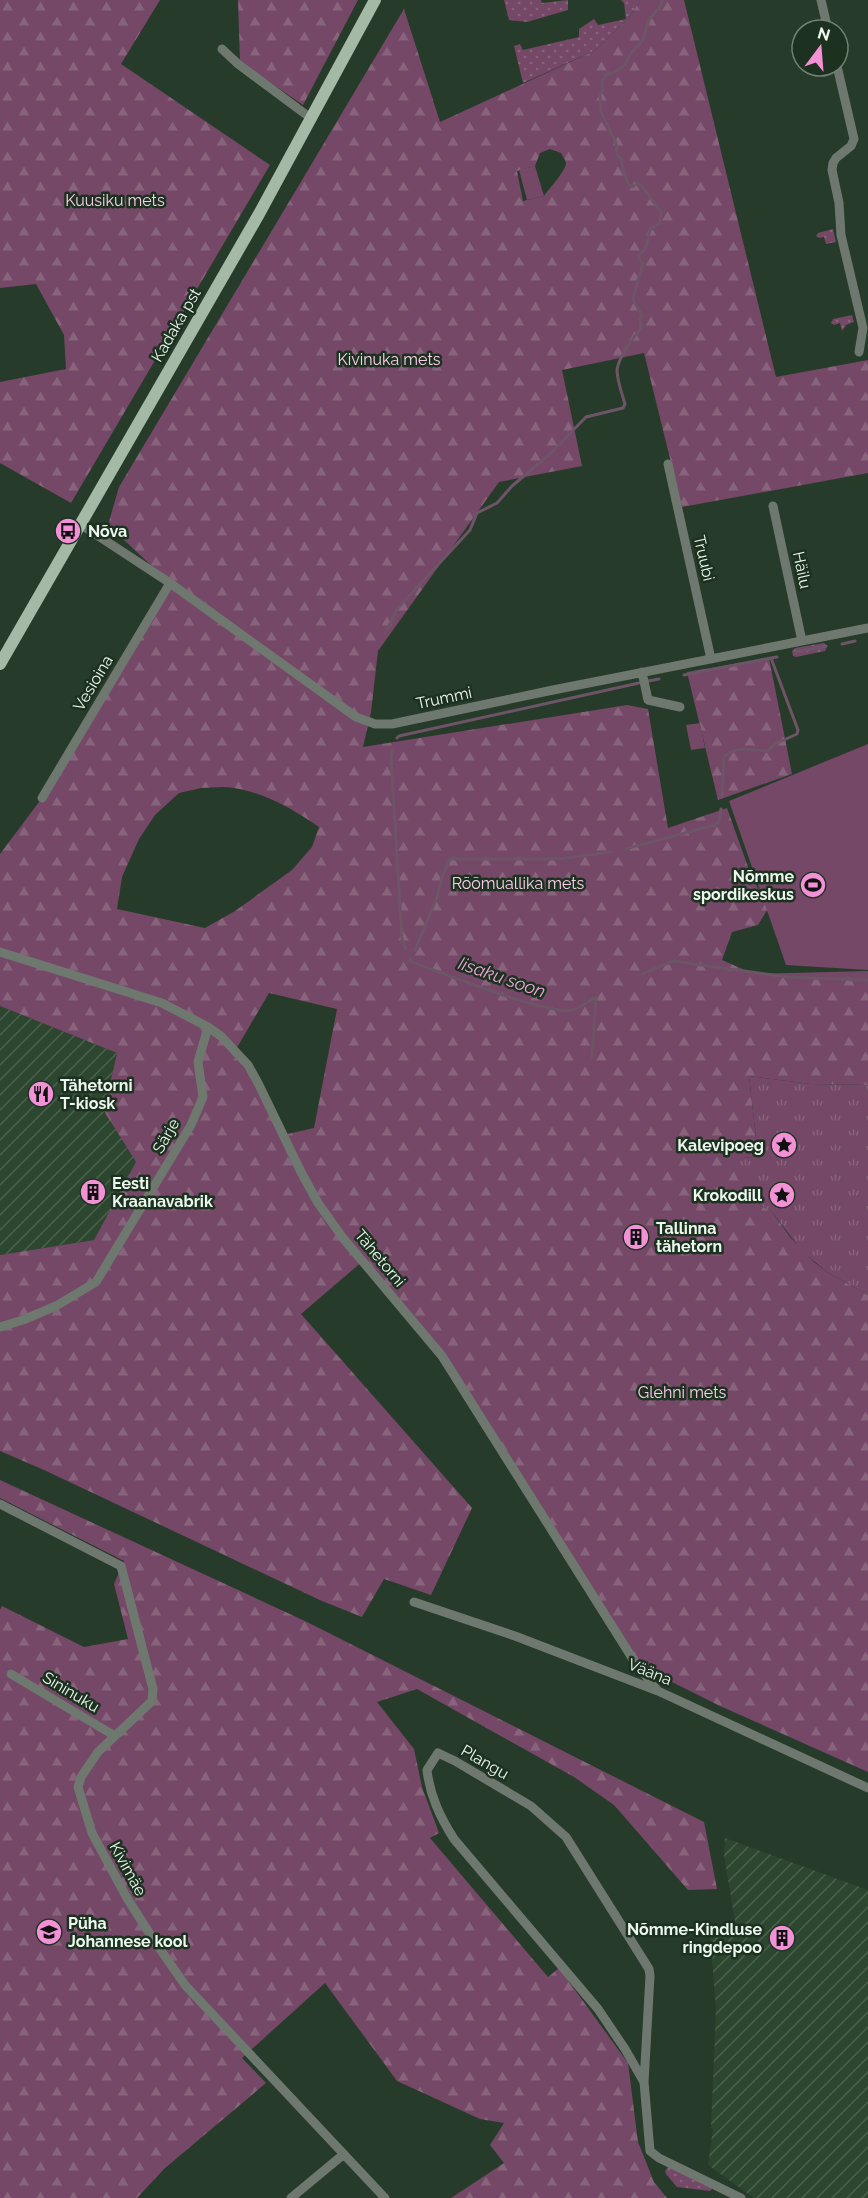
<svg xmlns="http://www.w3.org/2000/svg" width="868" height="2198" font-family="Raleway,sans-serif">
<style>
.industrial{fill:url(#industrial-furrows)}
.grass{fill:url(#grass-dots)}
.forest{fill:url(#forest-firs);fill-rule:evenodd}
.park{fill:url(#park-tufts)}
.pitch{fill:#744866}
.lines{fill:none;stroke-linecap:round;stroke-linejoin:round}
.stream{stroke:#6d5567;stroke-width:3}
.minor{stroke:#6e786f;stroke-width:9}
.major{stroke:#a5b9a7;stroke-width:12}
.labels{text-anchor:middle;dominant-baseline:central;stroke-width:5;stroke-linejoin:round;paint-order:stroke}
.park-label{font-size:16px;fill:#fcceec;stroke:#1d3120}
.street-label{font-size:16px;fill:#ecf8ed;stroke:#1d3120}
.poi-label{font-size:16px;font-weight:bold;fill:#ecf8ed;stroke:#1d3120;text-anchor:start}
.water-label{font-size:18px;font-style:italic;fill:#eca4d6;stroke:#1d3120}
</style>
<defs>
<pattern id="industrial-furrows" width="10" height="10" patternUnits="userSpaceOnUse" patternTransform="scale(1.5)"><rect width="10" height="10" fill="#2c4630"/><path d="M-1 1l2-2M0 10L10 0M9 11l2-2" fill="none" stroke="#4b614e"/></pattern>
<pattern id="grass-dots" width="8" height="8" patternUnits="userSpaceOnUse" patternTransform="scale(1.5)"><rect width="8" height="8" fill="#744866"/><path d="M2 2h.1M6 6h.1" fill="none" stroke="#88637c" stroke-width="1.8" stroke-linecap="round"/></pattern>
<pattern id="forest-firs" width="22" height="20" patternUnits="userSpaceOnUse" patternTransform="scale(1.5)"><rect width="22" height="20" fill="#744866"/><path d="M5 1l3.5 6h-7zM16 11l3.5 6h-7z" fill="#88637c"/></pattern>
<pattern id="park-tufts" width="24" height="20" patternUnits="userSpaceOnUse" patternTransform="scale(1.5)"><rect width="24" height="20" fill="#744866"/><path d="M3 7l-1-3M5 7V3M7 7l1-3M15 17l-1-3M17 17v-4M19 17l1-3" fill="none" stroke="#88637c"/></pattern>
</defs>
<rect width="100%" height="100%" fill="#273b2a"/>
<path class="industrial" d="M0,1006L117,1053L104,1111L137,1162L94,1240L0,1255Z
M725,1838L868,1890V2198H754L708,2165L713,2129L711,2128L716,2008L710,1936L736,1927L724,1856Z"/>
<path class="grass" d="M504,0H541L542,3L568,0V10L527,22L509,20Z
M621,0H640L629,18L594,51L523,83L514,46L520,44L523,50L579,37V29L594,19L598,25L626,19L624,3Z
M833,229L836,242L826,244L824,237L819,238L816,236L818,233Z
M852,315L854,322L846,325L842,331L840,323L834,325L831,323L833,319Z
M824,643L827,647L825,651L796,657L793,656L792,651L795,648Z
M668,2167L712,2187V2189L710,2191L677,2187L666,2174L665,2171Z"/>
<path class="forest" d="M0,0H160L121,64L270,165L71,503L0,463V382L66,369L64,335L36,284L0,288Z
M238,0H358L303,105L240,62Z
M640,0H684L776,377L868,360V473L682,507L644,353L562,370L582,466L499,482L378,651L371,712L363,747L627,705L648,709L668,828L727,808L752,878L769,907L758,925L732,932L722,960L754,974L868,971V1085L811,1084L749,1076L758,1156L743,1158L755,1202L772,1212L790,1237L814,1262L827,1272L868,1295V1772L720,1706L636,1664L443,1356L364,1260L301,1314L472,1508L431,1595L384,1579L362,1617L322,1601L44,1470L0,1451V1255L94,1240L136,1162L104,1111L117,1053L0,1006V854L42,798L170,583L108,525L119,487L404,9L440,122L594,51L629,18ZM550,149L561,153C563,157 565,159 566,163C567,169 549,189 544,196L523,201L517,171L535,166L540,153ZM201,788C212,788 224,786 234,788C265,793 293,809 319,827L312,847L292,870L235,911L205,928L117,909L122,877L139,839L155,815L179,793ZM269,993L337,1009L314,1128L283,1135L235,1051Z
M769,658L792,774L718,800L687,672Z
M0,1480L305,1621L704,1822L717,1889L688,1890L614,1805L574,1777L417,1689L377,1702L414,1749L422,1787L439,1833L430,1838L548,1977L559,1968L628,2063L638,2142L654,2182L667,2198H451L504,2163L490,2145L504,2123L480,2119L397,2081L325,1983L242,2058L266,2083L164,2169L137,2198H0V1610L2,1606L84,1647L128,1639L114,1584L124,1561L0,1498Z"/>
<path class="park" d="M749,1076L811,1084L868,1085V1295L827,1272L802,1251L772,1212L755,1202L743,1192L732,1158L737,1154L743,1158L758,1156Z"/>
<path class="pitch" d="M535,166L544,196L527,200L519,170Z
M700,723L705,748L691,750L686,725Z
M868,744V970L786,965L729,801Z"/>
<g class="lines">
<path class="stream" d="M387,630L397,609L470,530L477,513L497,503L512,486L549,455L586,417L623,408L625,404C622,394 617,380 617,370C618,359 633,337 641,329L640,318L642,315L633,300C635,288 639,276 643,264L638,257C640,254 643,252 645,249C651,236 644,231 660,223L661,212L642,186L638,183L632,187L628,184C626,175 621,168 622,160L617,155L616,143L601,112L600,95L603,90L602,82L606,74L613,73L625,65L631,53L643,40L649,20L661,6L662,0
M842,644L855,641
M796,652L826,646
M684,675L771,658
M648,681L659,679
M397,738L399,736L639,683
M393,750L391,756L402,939L405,948
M722,797L724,757C735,745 753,751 768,751L775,744L797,734L798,730L771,658L777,657
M625,849L715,825L719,822L721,809
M415,950L437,897L442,878L450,859H558L611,852
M410,959L409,961C438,971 549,1016 572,1010C580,1008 589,1001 596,997L592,1057
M642,974L673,961L787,977L868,980"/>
<path class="minor" d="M821,0L828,30
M222,49L238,64L312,119
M837,66L854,139L851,146L836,158L833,163L832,170L839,203L841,235L863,328L859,352
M668,464L711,659
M773,506L802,641
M80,524L170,583L356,717L375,724H392L553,690L868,628
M642,672L648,700L680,707
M42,798L170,583
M0,952L162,1003L208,1027L222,1037L233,1049L248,1065L258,1083L301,1172L318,1203L343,1238L442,1356L636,1664L658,1691
M0,1327L23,1320L56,1306L96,1282L191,1125L203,1097L198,1062L208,1027
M0,1504L121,1566L153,1689L152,1701L98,1752L81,1777L78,1787L92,1833L127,1898L153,1939L185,1985L385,2198
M414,1602L515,1636L658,1691L868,1788
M11,1674L115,1736
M644,2082L650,1976L649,1969L566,1837L531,1806L455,1761L438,1753L427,1770C430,1796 440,1817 454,1839L598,2009L625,2049L644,2082L650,2151L659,2158L741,2198
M291,2198L344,2154"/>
<path class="major" d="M0,664L259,214L375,0"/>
</g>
<defs>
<g id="bus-disc" transform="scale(1.35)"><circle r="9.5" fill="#f391d6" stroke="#1d3120"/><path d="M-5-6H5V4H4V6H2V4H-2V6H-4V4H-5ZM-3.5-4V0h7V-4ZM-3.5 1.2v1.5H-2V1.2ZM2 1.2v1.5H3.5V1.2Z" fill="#111"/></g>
<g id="stadium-disc" transform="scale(1.35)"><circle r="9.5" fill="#f391d6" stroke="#1d3120"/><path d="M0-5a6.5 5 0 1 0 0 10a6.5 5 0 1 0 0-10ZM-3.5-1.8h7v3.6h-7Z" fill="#111"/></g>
<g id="restaurant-disc" transform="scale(1.35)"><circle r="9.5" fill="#f391d6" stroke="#1d3120"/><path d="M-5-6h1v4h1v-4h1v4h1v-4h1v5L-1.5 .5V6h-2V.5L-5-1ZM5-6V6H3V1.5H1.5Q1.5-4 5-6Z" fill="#111"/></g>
<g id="sight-disc" transform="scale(1.35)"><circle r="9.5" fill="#f391d6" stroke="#1d3120"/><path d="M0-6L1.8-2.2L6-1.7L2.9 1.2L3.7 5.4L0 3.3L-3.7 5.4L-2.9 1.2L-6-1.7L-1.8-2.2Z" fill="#111"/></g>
<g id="building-disc" transform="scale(1.35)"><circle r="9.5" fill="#f391d6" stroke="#1d3120"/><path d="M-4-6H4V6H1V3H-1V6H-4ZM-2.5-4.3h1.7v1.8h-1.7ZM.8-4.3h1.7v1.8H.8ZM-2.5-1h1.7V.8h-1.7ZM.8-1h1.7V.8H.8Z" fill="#111"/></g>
<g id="school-disc" transform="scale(1.35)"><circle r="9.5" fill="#f391d6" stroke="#1d3120"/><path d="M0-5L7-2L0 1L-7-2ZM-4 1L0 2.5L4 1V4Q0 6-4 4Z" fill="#111"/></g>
</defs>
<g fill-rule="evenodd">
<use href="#bus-disc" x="68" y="531"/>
<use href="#stadium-disc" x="813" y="885"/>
<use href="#restaurant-disc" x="41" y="1094"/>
<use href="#sight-disc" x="784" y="1145"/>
<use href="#building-disc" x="93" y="1192"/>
<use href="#sight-disc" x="782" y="1195"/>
<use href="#building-disc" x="636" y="1237"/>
<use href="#school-disc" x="49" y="1932"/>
<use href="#building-disc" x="782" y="1938"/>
</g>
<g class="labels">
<g class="park-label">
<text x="115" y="200">Kuusiku mets</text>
<text x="389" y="359">Kivinuka mets</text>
<text x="518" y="883">Rõõmuallika mets</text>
<text x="682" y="1392">Glehni mets</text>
</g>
<g class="street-label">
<text transform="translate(176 325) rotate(-60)">Kadaka pst</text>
<text transform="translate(704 558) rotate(77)">Truubi</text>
<text transform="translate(802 570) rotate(78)">Häilu</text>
<text transform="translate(93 683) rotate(-59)">Vesioina</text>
<text transform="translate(444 698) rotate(-12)">Trummi</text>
<text transform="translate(166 1136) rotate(-60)">Särje</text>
<text transform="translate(380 1258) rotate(50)">Tähetorni</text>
<text transform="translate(650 1672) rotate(22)">Vääna</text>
<text transform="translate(71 1692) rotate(31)">Sininuku</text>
<text transform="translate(485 1762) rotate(30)">Plangu</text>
<text transform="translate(128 1869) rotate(61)">Kivimäe</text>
</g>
<g class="poi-label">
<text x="88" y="531">Nõva</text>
<text x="794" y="876" text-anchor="end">Nõmme<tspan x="794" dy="18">spordikeskus</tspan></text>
<text x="60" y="1085">Tähetorni<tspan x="60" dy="18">T-kiosk</tspan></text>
<text x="764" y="1145" text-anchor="end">Kalevipoeg</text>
<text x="112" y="1183">Eesti<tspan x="112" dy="18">Kraanavabrik</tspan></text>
<text x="762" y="1195" text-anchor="end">Krokodill</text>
<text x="656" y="1228">Tallinna<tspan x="656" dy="18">tähetorn</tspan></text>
<text x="68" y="1923">Püha<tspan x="68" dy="18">Johannese kool</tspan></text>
<text x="762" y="1929" text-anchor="end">Nõmme-Kindluse<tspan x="762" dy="18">ringdepoo</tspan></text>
</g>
<g class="water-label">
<text transform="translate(502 977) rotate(19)">Iisaku soon</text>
</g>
</g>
<g transform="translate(820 48) rotate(16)"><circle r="28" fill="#1d3120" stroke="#708172" stroke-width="1.5"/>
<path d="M0-4.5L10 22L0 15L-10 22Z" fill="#f391d6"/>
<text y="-9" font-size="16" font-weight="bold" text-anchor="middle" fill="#ecf8ed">N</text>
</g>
</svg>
